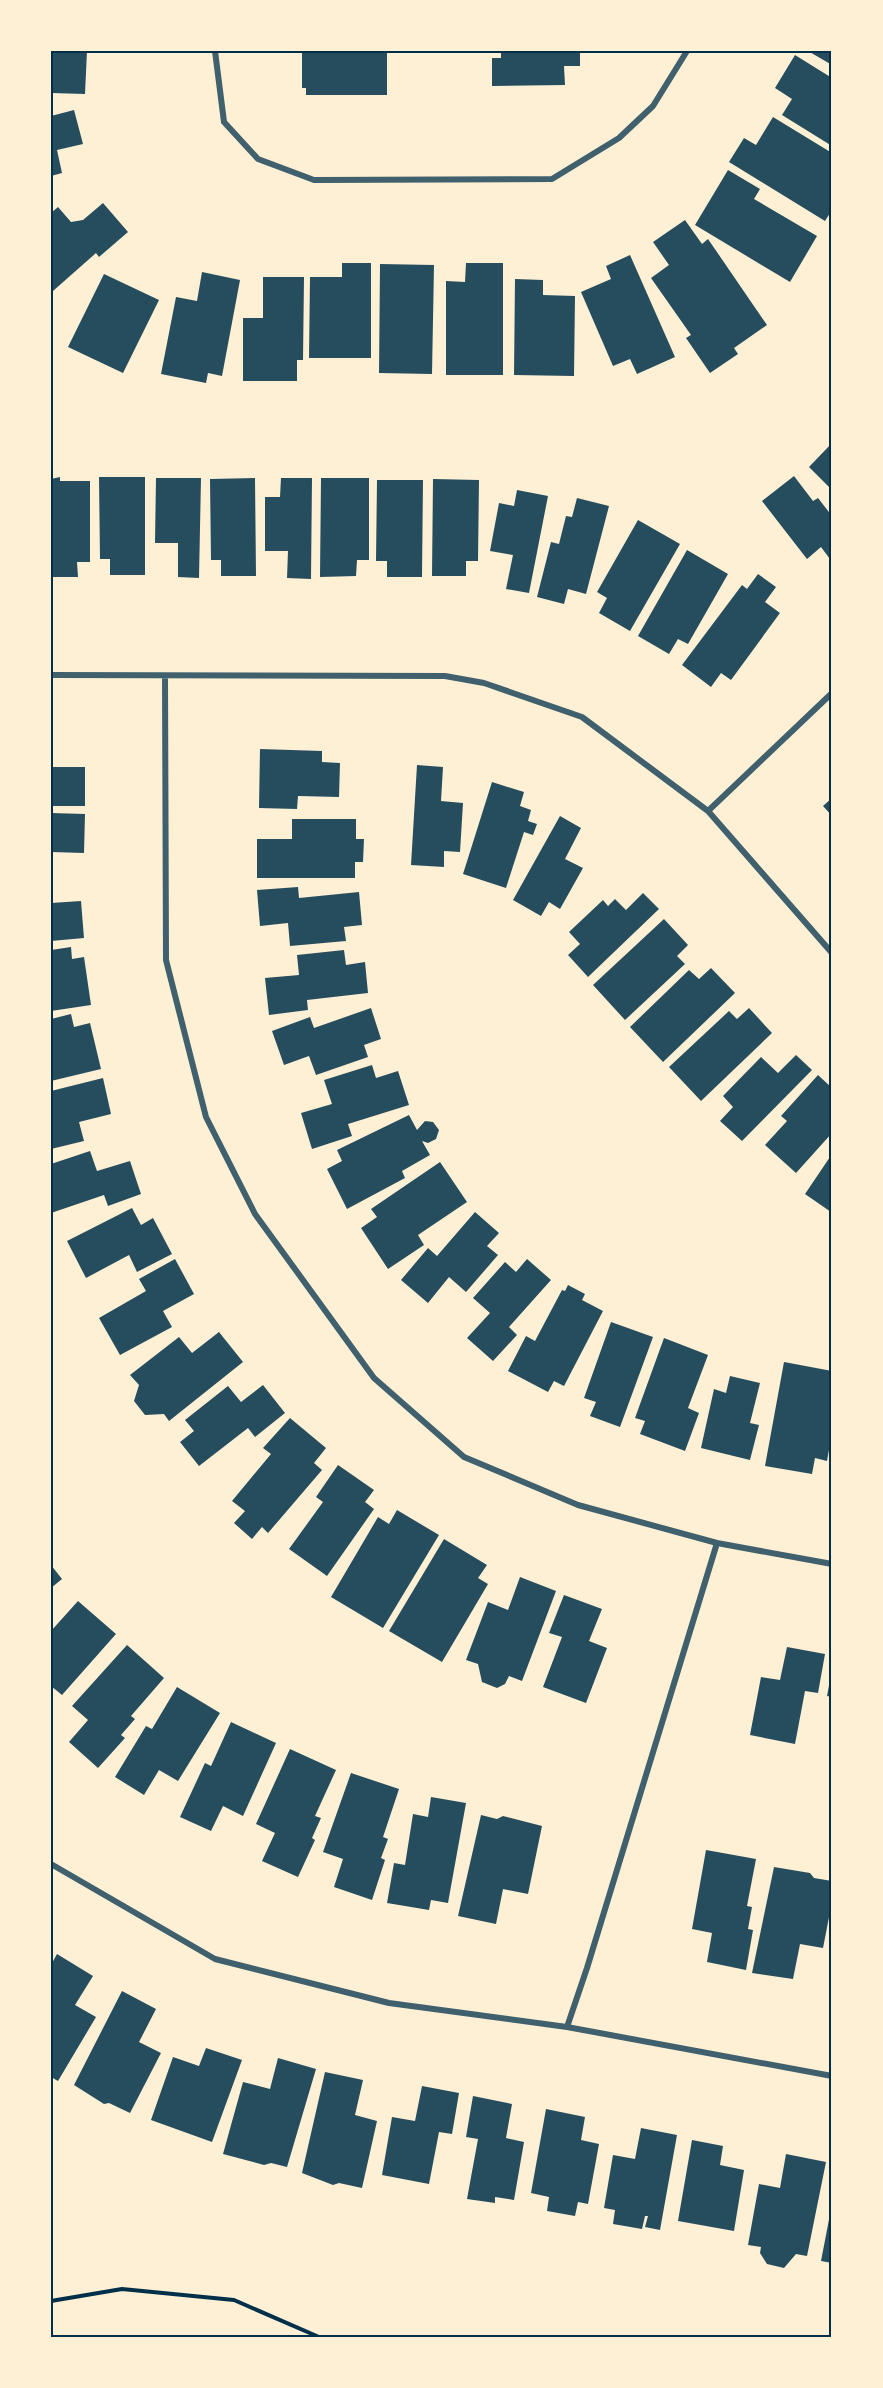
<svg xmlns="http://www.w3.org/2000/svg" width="883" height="2388" font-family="'Public Sans',sans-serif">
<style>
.building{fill:#264d5e}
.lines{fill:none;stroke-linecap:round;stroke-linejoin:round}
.path{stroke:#003049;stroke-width:4}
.minor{stroke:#3f606c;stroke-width:6}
.neatline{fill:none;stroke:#003049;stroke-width:2}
</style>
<rect width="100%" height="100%" fill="#fdf0d5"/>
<path class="building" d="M51,51H87L85,94L51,93Z
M302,51H387V95H306V88H302Z
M501,51H580V66H564L565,85L492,86V58H501Z
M808,51H832V65Z
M795,55L832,78V146L782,115L792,99L775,88Z
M74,110L83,144L57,150L62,173L51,176V116Z
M773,117L832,153V210L825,221L729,162L744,138L756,145Z
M728,170L760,189L754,199L817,236L790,282L695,225Z
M103,203L128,232L99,257L96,253L53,291L51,288V213L58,207L71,222L83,220Z
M685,220L702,244L708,239L767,325L734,348L738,354L710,373L686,338L691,335L651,278L669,265L653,242Z
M630,255L675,357L637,374L630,359L613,366L581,292L611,279L606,266Z
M342,263H371V358H309L310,277H342Z
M466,263H503V375H446V281L465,282Z
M380,264L434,265L432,374L379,373Z
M202,272L240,280L222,376L208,373L206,383L161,374L176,297L197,301Z
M104,274L159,300L123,373L68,347Z
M263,277H304L303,360H297V381H243V318H263Z
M515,279L543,280V295L575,296L574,376L514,375Z
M832,443V490L809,467Z
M794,476L813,501L818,498L832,516V557L830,559L821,547L807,559L762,501Z
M60,477V481H90V562H77L78,577H51V479Z
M99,477H145V575H110V559H100Z
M156,478H201L199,578L178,577V543H155Z
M255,478L256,576H221V560H211L210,479Z
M281,478H312L311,579L287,578L288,551H265V497H280Z
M321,478H369V560H357L356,576L320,577Z
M433,479L479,480L478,561H466V576H432Z
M377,480H423L422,577H387V561H376Z
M517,490L548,496L529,593L506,589L513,555L490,551L499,503L514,506Z
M577,498L609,506L586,594L568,589L564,604L537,597L551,542L559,544L566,516L572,517Z
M638,520L680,544L630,631L599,613L607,598L597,592Z
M687,550L728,574L688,644L678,639L669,654L638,636Z
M758,574L776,587L765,602L780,613L731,680L721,673L711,687L682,665L742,585L747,589Z
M260,749L322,751V762L340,763L339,797L298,796L297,809L259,808Z
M417,765L443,767L441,801L463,803L460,852L444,851V867L411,865Z
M51,767H85V806H51Z
M492,782L524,792L520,806L531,810L528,821L537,824L533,835L524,832L506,888L463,874Z
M832,798V816L823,806Z
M51,813L85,814L84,853L51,852Z
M560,816L581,828L565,859L583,868L560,909L549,902L541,916L513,900Z
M292,819H356V839H364L363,862H355V878H257V839H292Z
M298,887L299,898L359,892L362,925L344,927L346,941L290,946L288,923L260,926L257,890Z
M643,893L659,909L588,977L568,955L580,944L569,932L603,900L608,906L615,899L626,910Z
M81,901L84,938L51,941V903Z
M664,919L688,945L677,956L685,964L625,1020L593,985Z
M71,947L72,959L84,957L91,1005L51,1011V950Z
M344,950L346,965L365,962L368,993L307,1000L308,1010L269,1015L265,978L299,975L297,955Z
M711,968L735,993L663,1062L630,1027L689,970L699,979Z
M371,1008L381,1039L364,1045L368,1057L316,1075L309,1056L284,1065L272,1031L310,1017L314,1028Z
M749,1008L772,1033L701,1101L669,1067L729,1011L737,1019Z
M71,1014L74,1027L90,1023L101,1069L51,1081V1019Z
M796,1055L812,1070L742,1141L720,1121L733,1107L723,1096L761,1057L778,1073Z
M372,1065L376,1078L398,1071L409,1105L348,1124L352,1136L312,1149L301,1113L332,1104L324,1080Z
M818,1075L832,1088V1133L796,1173L765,1145L787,1121L781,1116Z
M103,1078L111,1114L79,1122L84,1141L51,1149V1091Z
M409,1115L417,1130L425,1121L433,1122L439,1130L436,1139L428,1143L422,1141L430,1155L402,1171L405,1178L347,1209L327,1169L342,1161L337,1150Z
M90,1151L97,1171L130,1161L141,1194L108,1206L104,1195L51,1213V1164Z
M832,1154V1210L831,1212L805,1194Z
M440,1162L467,1202L418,1235L424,1245L388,1269L361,1228L377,1217L371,1209Z
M132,1208L141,1225L153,1218L172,1254L137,1272L129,1255L86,1278L67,1241Z
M475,1212L499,1233L487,1246L498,1255L466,1292L449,1277L428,1303L401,1280L428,1248L437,1256Z
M175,1259L194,1294L163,1311L172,1327L120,1355L99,1318L146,1291L139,1279Z
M527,1259L551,1280L509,1327L517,1335L493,1361L467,1338L490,1313L473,1298L505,1262L516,1272Z
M568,1285L585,1294L582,1300L603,1311L564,1386L554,1381L548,1392L508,1371L526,1336L535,1341L562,1290L565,1291Z
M611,1322L653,1337L620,1427L590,1416L596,1402L584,1398Z
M219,1332L243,1362L169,1421L164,1414L145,1415L134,1401L139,1385L130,1375L179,1337L192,1353Z
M664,1338L708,1355L688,1408L699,1413L685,1451L640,1434L645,1421L635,1418Z
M784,1362L832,1371V1433L827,1461L815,1458L812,1474L765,1466Z
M730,1376L760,1383L750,1423L759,1425L750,1460L701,1448L714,1389L726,1393Z
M263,1385L285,1413L255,1437L248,1428L199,1466L180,1442L194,1431L185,1420L228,1386L241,1402Z
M290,1418L326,1448L314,1463L322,1470L268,1533L262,1527L252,1539L234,1523L245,1511L232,1501L271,1454L263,1448Z
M338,1465L374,1490L365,1502L374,1509L327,1576L289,1549L323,1502L316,1497Z
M397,1510L439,1535L383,1628L331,1597L378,1517L389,1524Z
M444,1539L487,1565L478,1578L488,1584L442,1662L389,1631Z
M51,1565L62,1579L51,1588Z
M520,1577L556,1591L522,1681L509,1676L505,1684L497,1688L482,1682L478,1664L466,1660L488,1602L508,1610Z
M564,1595L602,1609L589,1641L607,1648L586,1703L543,1687L562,1637L549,1633Z
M78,1601L116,1634L62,1695L51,1686V1631Z
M127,1645L164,1678L131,1716L135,1719L121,1735L125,1738L98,1768L69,1742L88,1720L72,1706Z
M787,1647L825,1654L818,1693L805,1691L795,1744L750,1735L761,1677L780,1680Z
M831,1675H832V1697L827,1696Z
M177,1687L220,1713L178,1781L159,1770L144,1795L115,1777L146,1726L152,1729Z
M231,1722L276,1743L243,1816L223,1806L211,1831L180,1817L205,1763L211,1766Z
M290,1749L336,1770L315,1816L321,1818L312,1838L315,1840L298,1877L262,1861L275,1833L256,1824Z
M351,1773L399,1789L383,1837L388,1839L381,1858L385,1860L372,1900L334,1887L343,1859L323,1852Z
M431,1797L466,1803L448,1903L431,1900L429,1910L387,1903L394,1863L405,1865L413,1814L428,1817Z
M481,1815L497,1819L503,1816L542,1826L528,1894L503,1889L496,1924L458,1916Z
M706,1850L756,1859L747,1906L752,1907L748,1929L753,1930L746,1970L707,1962L712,1933L692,1929Z
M774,1867L810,1873L814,1878L832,1881V1902L823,1948L800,1944L793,1979L752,1973Z
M57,1954L93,1976L75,2005L96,2017L58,2081L51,2077V1965Z
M122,1991L156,2009L139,2042L161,2053L130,2113L109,2103L104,2104L74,2085Z
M206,2048L242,2060L212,2142L151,2120L173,2057L199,2066Z
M278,2058L316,2069L287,2167L271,2163L264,2165L223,2154L243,2082L270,2089Z
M325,2072L363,2080L355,2115L377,2121L362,2188L339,2183L333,2185L302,2173Z
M422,2086L459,2093L452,2134L439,2132L429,2184L382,2175L392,2117L415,2121Z
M473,2096L512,2104L506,2138L524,2142L514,2200L495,2197V2203L467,2199L478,2139L466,2137Z
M546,2109L585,2117L581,2140L599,2144L588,2204L578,2202L575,2216L547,2211L549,2197L531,2193Z
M641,2128L677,2135L660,2230L645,2227L648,2216H645L642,2229L613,2224L615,2210L604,2208L613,2155L635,2159Z
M692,2140L723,2146L720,2165L744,2170L734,2231L678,2221Z
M786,2154L826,2162L807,2256L796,2254L784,2268L767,2264L760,2253L761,2247L748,2245L759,2184L780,2188Z
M831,2209H832V2263L821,2261Z"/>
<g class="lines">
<path class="path" d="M51,2301L122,2289L234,2300L319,2337"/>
<path class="minor" d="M215,51L224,122L258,159L314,180L552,179L619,138L653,106L687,51
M51,675L445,676L484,683L582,717L708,811L832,953
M165,676L166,960L206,1117L255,1214L374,1378L464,1457L578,1505L717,1543L832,1564
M708,811L832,693
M51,1864L215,1959L389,2003L567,2027L832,2076
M567,2027L587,1968L717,1543"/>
</g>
<rect width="883" height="2388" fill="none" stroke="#fdf0d5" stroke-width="105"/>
<rect x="52" y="52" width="778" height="2284" class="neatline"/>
</svg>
